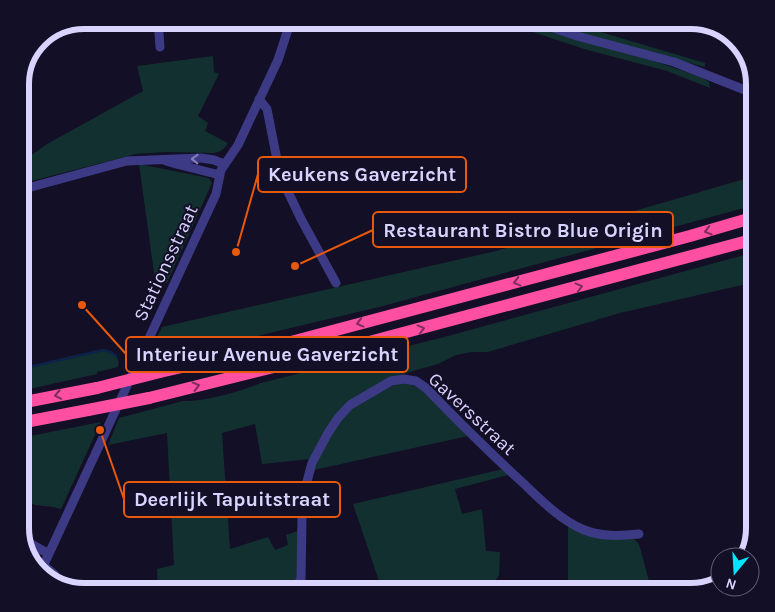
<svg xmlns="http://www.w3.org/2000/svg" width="775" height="612" font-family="Karla,sans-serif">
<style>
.green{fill:#12302f}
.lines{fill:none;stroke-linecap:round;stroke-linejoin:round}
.stream{stroke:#0c2248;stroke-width:2.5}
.minor{stroke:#3d3a85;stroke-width:9}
.highway{stroke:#ff4fa3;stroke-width:12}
.highway-bridge{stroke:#ff4fa3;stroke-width:12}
.oneway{stroke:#837fbc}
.oneway2{stroke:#7d2c5e}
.labels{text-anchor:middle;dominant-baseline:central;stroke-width:4;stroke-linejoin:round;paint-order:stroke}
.street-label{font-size:19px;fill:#d9d4ff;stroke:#130f26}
.rim{fill:none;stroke:#d9d4ff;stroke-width:6}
.leader{fill:none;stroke:#e8590c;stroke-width:2}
.callout-dot{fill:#e8590c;stroke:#130f26;stroke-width:2}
.callout{fill:#130f26;stroke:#e8590c;stroke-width:2}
.callout-label{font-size:20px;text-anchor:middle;font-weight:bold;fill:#d9d4ff}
</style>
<rect width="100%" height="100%" fill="#130f26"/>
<path class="green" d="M509,20H521L545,29L651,60L701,77L709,82L710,88L667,71L584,49L509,24Z
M540,20H560L705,63V67L576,32Z
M213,56L214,72L219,74L198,116L208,123L205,131L228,143C224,149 221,152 213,153L166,152L136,154L20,184V167L30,156L47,144L143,91L137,66Z
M139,164L209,178L212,183L167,283L155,280Z
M755,176V205L383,306L144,363L162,327L496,251Z
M755,252V282L620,313L488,352H472L456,355L438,364L385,379L384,383L355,399L311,459L262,464L255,424L222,433L230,549L268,537L275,550L288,545L286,535L298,531C299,549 305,579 288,592H241V589L229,590V592H158L157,569L174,565L167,433L108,445L119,418L183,401C207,401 239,392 261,383L448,336Z
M103,350C112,352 121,356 118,367L97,372V374L20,391V369Z
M401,382C427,384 451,418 468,436L314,470C322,451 332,428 347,412C358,400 385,389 401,382Z
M101,422L61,509L53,507L35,505L20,500V438Z
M503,469L508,475L455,489L462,514L482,509L486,551L500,552L499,575L489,592H360L380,584L353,504Z
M568,525L620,539H634L639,544L652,592H556L557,584H568Z"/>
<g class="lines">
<path class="stream" d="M20,369L103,350L111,352L116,356"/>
<path class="minor" d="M158,20L160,47
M531,20L577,36L674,62L755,94
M159,28L213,24L224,20
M259,99L267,109L280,175L301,219L336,283
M166,161L176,164L220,175
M20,190L127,161L201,158L214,160L224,164
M24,540L49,554
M44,566L54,574L60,583
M40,573L216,194L221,170L238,145L278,60L291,20
M293,592L301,579L302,518L305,489L312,463L328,433L338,418L350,405L391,381L404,379L416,381L426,388C457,420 489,452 522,482C540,499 559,519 582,529C600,537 620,536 639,534"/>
<path class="highway" d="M160,372L291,342L690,236L755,217
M149,398L298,361L755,239
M20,403L97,388
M20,423L88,410"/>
<path class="highway-bridge" d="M97,388L160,372
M88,410L149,398"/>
</g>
<defs><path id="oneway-chevron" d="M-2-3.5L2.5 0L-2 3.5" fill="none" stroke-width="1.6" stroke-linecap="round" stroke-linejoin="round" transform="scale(1.25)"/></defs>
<use class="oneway" href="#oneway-chevron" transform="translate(195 159) rotate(-178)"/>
<g class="oneway2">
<use href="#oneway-chevron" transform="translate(708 231) rotate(164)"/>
<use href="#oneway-chevron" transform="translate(517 282) rotate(165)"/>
<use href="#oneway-chevron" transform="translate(579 287) rotate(-15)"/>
<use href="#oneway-chevron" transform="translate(360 323) rotate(165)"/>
<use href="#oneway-chevron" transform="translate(421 329) rotate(-15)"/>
<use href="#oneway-chevron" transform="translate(196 386) rotate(-14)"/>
<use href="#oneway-chevron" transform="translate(58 395) rotate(169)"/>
</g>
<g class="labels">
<g class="street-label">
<text transform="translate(166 263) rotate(-65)">Stationsstraat</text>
<text transform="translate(472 414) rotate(43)">Gaversstraat</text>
</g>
</g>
<path d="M0 0H775V612H0ZM84 29H691A55 55 0 0 1 746 84V528A55 55 0 0 1 691 583H84A55 55 0 0 1 29 528V84A55 55 0 0 1 84 29Z" fill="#130f26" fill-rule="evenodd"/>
<path class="rim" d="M84 29H691A55 55 0 0 1 746 84V528A55 55 0 0 1 691 583H84A55 55 0 0 1 29 528V84A55 55 0 0 1 84 29Z"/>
<path class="leader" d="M236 252L258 174M295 266L373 230M82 305L126 354M100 430L124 499"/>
<g class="callout-dot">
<circle cx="236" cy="252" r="5"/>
<circle cx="295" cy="266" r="5"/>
<circle cx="82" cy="305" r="5"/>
<circle cx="100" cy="430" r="5"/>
</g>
<g class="callout">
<rect x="258" y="157" width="208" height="35" rx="5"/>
<rect x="373" y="212" width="300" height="35" rx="5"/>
<rect x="126" y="337" width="282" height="35" rx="5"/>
<rect x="124" y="482" width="216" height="35" rx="5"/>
</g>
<g class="callout-label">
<text x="362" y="181">Keukens Gaverzicht</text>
<text x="523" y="237">Restaurant Bistro Blue Origin</text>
<text x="267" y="361">Interieur Avenue Gaverzicht</text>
<text x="232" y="506">Deerlijk Tapuitstraat</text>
</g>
<g transform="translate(735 572) rotate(198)"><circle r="24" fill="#130f26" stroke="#625e7d"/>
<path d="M0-4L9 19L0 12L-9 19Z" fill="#00e5ff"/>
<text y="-8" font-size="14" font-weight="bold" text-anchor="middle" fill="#d9d4ff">N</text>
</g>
</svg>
